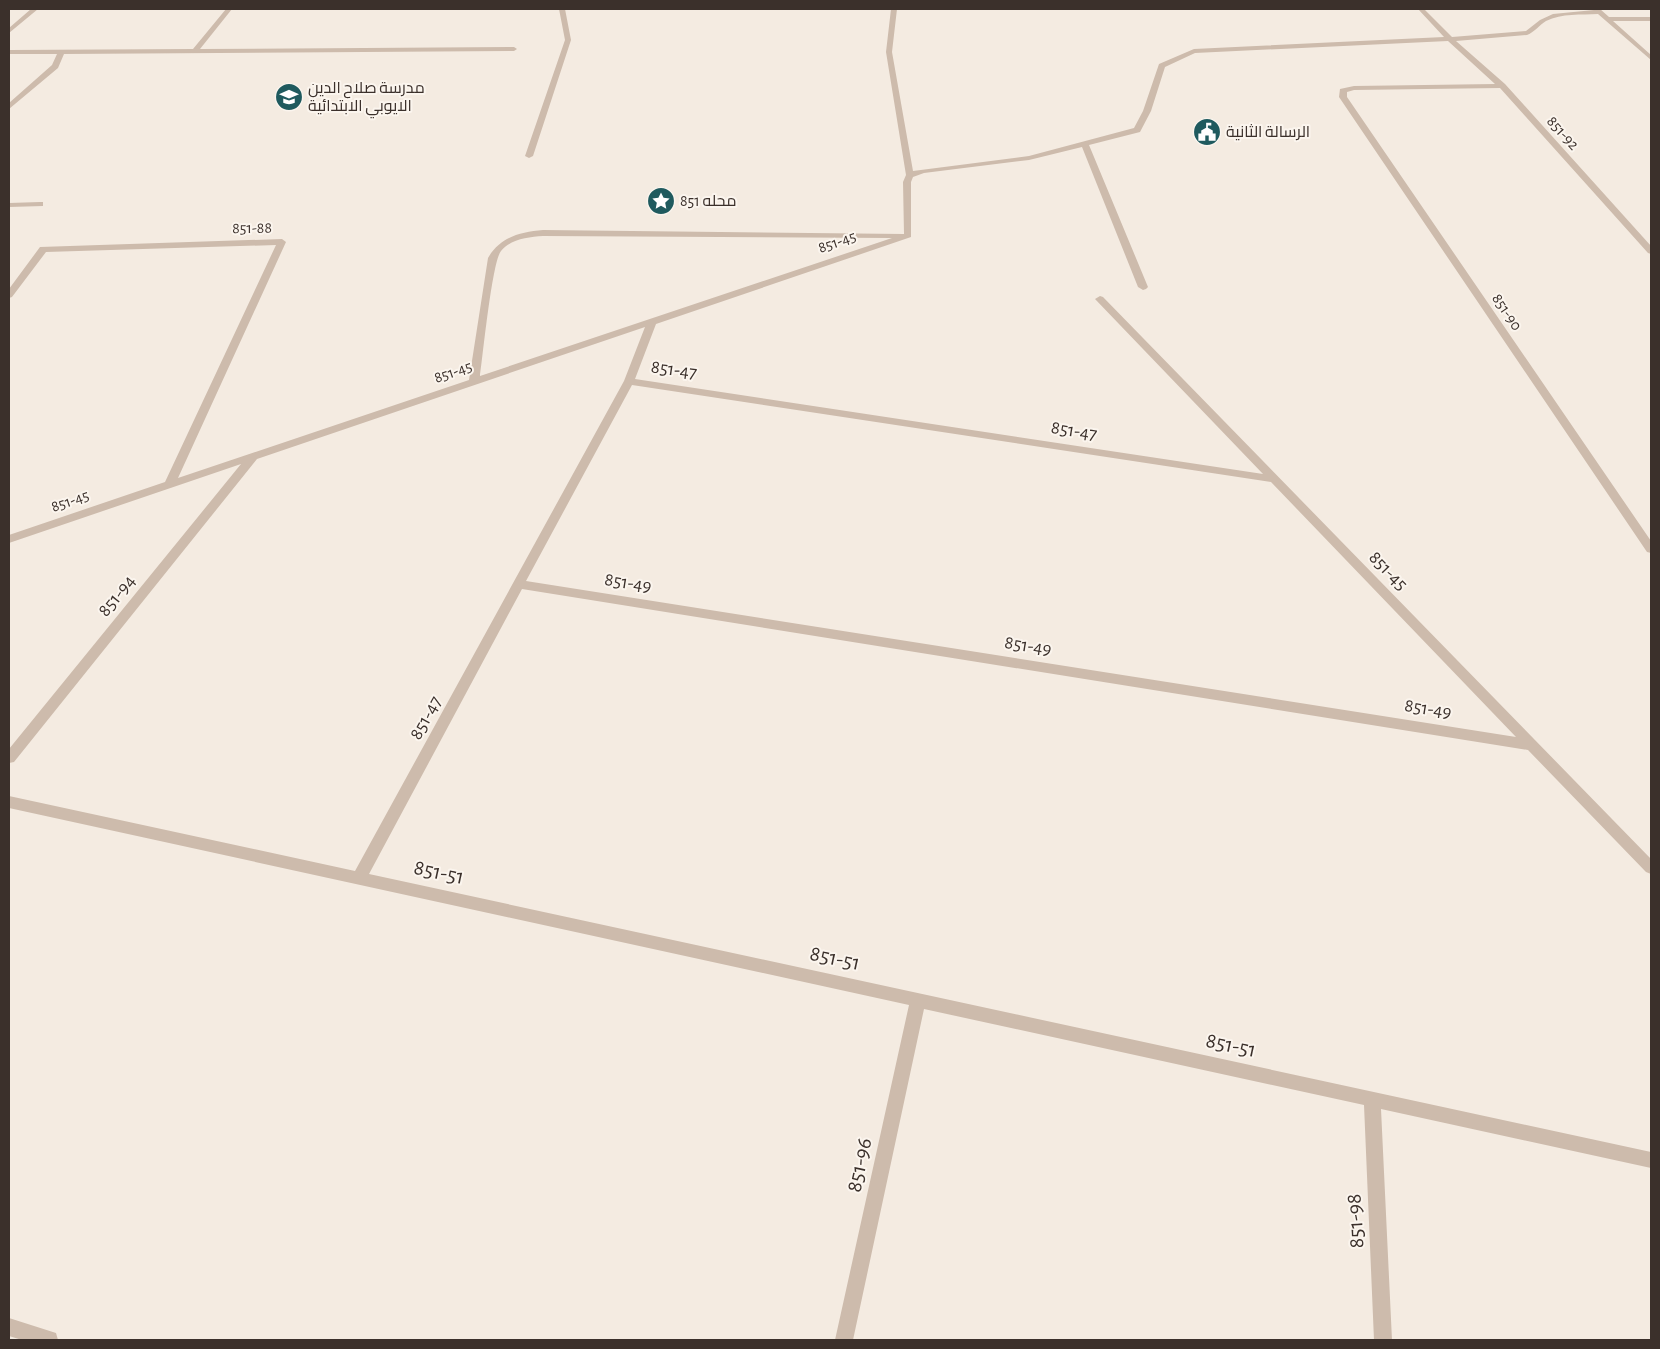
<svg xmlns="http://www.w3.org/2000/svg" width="1660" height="1349" font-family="'Alegreya Sans',Cairo,sans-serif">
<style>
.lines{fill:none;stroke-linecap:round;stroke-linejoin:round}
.minor{fill:#cdbbac;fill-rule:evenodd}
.labels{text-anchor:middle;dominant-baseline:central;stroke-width:4;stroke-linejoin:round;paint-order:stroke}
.far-poi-label{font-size:16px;fill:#3b302b;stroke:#fbf5ee;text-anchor:start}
.far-street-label{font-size:16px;fill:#3b302b;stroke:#fbf5ee}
.street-label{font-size:19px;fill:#3b302b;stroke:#fbf5ee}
.near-street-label{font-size:22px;fill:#3b302b;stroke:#fbf5ee}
</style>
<rect width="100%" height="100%" fill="#f4ebe1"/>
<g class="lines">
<path class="minor" d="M31,9H38L9,33V28Z
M226,9H232L200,49L514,47L517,49L514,51L64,54L58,68L9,109V103L52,65L57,54H9V50L193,49Z
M559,9H565L571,40L533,156L529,158L525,156L565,40Z
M891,9H897L892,52L913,171L1029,156L1134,128L1143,111L1159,64L1194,49L1444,37L1418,9H1424L1452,37L1526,31L1540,20L1553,14L1594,10L1593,9H1600L1609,17H1651V21H1613L1651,55V60L1598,14C1581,15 1562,13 1546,21C1539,25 1535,32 1527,35L1456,41L1505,84L1651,246V254L1648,253L1500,88L1354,90L1347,92V97L1651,541V553L1647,552L1339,97L1340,89L1354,86L1495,84L1448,41L1195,53L1165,67L1151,111L1140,132L1089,145L1148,287L1146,289L1143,290L1138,287L1082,147L1029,160L924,173L913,177L911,182V237L656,324L635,379L1263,474L1095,299L1100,296L1103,297L1651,859V874L1646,872L1528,750L522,589L369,874L1651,1152V1168L1381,1109L1392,1340H1374L1364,1105L924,1009L853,1340H835L909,1005L9,808V796L355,871L624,381L645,327L257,459L14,762L9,763V749L241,464L9,543V535L165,482L276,245L46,252L12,297L9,298V289L40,247L282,239L286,242L178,478L469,380L488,258C500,237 520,232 543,230L904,234L903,182L906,175L886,52ZM543,236L892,238L480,376C483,356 492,262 501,251C511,239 528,237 543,236ZM632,385L1271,482L1516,737L526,581Z
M40,202H43V206L9,207V203Z
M9,1318L56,1333L58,1340H22L9,1336Z"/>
</g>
<defs>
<g id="school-disc" transform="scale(1.4375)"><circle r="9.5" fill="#1f5a5e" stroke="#fbf5ee"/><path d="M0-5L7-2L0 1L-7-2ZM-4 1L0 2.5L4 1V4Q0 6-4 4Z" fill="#fff"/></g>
<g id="civic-disc" transform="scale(1.4375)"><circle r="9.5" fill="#1f5a5e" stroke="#fbf5ee"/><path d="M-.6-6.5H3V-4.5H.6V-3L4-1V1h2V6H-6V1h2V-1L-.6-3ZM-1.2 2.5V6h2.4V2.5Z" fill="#fff"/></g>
<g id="sight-disc" transform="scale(1.4375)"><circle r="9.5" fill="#1f5a5e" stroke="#fbf5ee"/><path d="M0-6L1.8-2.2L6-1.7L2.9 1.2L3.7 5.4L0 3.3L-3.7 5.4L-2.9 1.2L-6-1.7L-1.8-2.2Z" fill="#fff"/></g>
</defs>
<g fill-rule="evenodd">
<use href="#school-disc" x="289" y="97"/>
<use href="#civic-disc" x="1207" y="132"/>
<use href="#sight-disc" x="661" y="201"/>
</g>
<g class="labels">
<g class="far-poi-label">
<text x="308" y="88">مدرسة صلاح الدين<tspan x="308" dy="18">الايوبي الابتدائية</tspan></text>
<text x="1226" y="132">الرسالة الثانية</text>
<text x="680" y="201">محله 851</text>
</g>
<g class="far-street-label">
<text transform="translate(1563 133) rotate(48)">851-92</text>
<text transform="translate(252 228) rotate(-1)">851-88</text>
<text transform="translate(837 242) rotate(-19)">851-45</text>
<text transform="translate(1507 312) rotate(56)">851-90</text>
<text transform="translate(453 372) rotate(-19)">851-45</text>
<text transform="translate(70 501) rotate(-19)">851-45</text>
</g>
<g class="street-label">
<text transform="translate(674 370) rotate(8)">851-47</text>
<text transform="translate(1074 431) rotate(9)">851-47</text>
<text transform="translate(1388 571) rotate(46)">851-45</text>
<text transform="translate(628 583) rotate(9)">851-49</text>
<text transform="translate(117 596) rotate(-51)">851-94</text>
<text transform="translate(1028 646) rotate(9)">851-49</text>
<text transform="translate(1428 709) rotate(9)">851-49</text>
<text transform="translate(426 718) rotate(-61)">851-47</text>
</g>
<g class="near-street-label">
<text transform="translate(439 872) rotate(12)">851-51</text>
<text transform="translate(835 958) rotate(12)">851-51</text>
<text transform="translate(1231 1045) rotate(12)">851-51</text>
<text transform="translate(859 1165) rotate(-78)">851-96</text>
<text transform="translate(1355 1221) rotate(-93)">851-98</text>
</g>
</g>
<rect width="1660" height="1349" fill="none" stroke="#3b302b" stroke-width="20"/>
</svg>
